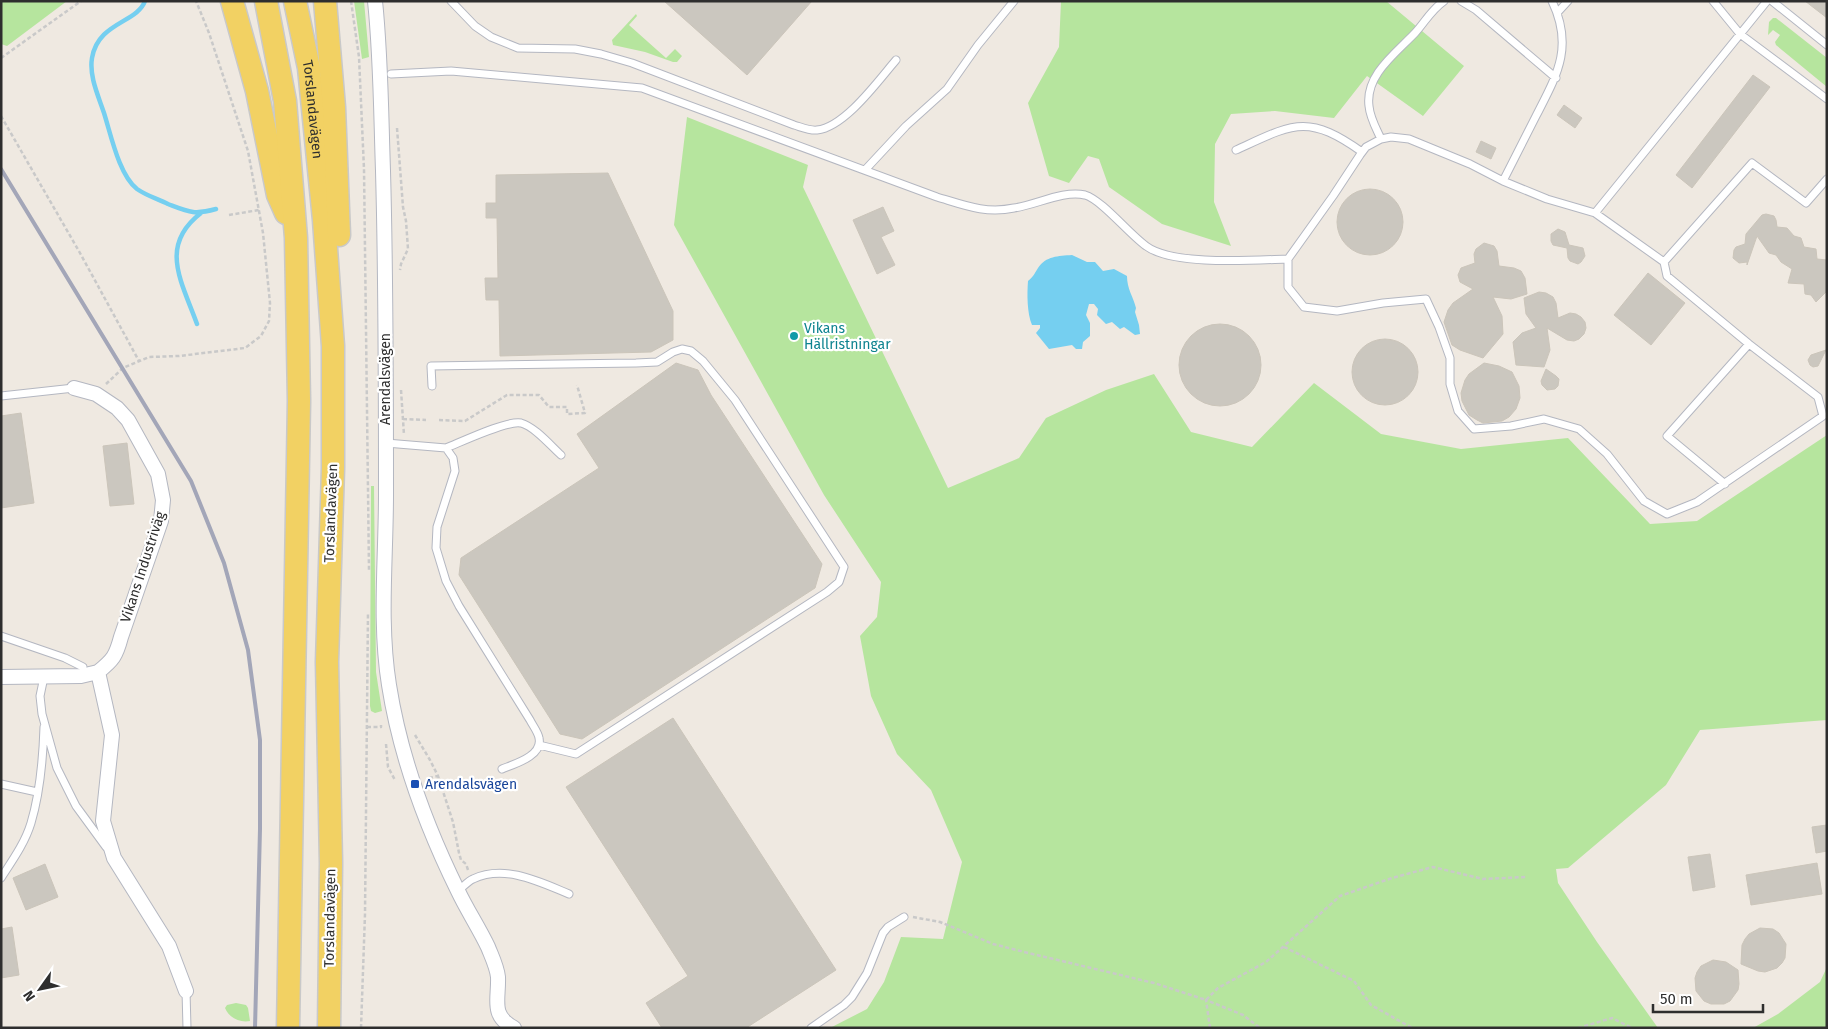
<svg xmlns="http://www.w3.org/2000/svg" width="1828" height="1029" font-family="'Fira Sans',sans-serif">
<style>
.green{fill:#b6e59e}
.water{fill:#75cff0}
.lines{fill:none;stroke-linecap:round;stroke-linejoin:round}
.stream{stroke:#75cff0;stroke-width:4.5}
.building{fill:#cbc7bf;stroke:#cbc5ba}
.lane-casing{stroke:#b4b7c1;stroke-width:9}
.street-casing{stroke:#b4b7c1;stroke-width:16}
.primary-casing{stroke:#c9c9c9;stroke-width:25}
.path{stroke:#c9c9c9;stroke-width:2.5;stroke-dasharray:4 2.5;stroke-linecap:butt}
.lane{stroke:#fff;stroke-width:7}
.street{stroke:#fff;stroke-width:14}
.primary{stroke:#f2d163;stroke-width:22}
.rail{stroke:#a3a6b8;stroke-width:4}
.culture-dot{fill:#0f9aa8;stroke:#fff;stroke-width:2}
.transit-dot{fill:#1a4fb4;stroke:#fff;stroke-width:2}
.labels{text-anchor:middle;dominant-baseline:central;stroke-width:4.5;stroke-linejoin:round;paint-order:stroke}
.street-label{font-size:14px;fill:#2e2e2e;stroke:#fff}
.culture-label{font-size:14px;fill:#0d838f;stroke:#fff;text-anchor:start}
.transit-label{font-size:14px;fill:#164399;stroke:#fff;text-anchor:start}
</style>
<rect width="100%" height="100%" fill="#efe9e1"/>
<path class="green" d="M1,1H67L7,46L1,44Z
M354,1H364L369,57L362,59Z
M1061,1H1386L1464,66L1423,116L1367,76L1334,118L1275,111L1231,114L1215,144L1214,202L1231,246L1162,224L1109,187L1099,159L1088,156L1069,183L1049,176L1028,103L1059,47Z
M636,14L637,16L629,25L666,58L675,49L682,56L677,62H673L645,52L613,45L612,40Z
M1773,18H1776L1827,58V87L1776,45L1775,42L1780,35L1773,30L1768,35L1769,22Z
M687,117L808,165L803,187L948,488L1019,458L1046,418L1106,390L1154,374L1191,432L1252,447L1314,383L1381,434L1461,449L1568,438L1650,524L1697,521L1827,435V720L1700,730L1666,785L1568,868L1556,869L1558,883L1597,942L1658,1028H830L867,1009L884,982L901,937L943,939L962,862L931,790L897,754L871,696L860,636L877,617L881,582L824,495L674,225Z
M371,486H374L376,672L382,711L375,713L371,711L370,706Z
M1827,967V1028H1753L1778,1014L1820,982Z
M236,1003L246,1005L248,1008L250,1021C240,1023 229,1018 225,1008L227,1005Z"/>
<path class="water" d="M1072,255L1087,262H1095L1103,271L1114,269L1127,276C1127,289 1133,296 1136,308L1135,312L1139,325L1140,334L1135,335L1124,327L1120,329L1112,322L1106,324L1097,315L1098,309L1094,304H1089L1086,315L1090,323V336L1083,342L1082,349H1076L1072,345L1049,349L1036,333L1040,328V325H1032C1027,313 1027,294 1028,281C1033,277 1035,273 1038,268C1046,256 1058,256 1072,255Z"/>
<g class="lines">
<path class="stream" d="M145,1C137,23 98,22 92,58C89,76 98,95 104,113C111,135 119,175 137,189C147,196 158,199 168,204C189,212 194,215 216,209
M197,324C182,282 158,246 201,213"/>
</g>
<path class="building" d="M664,1H812L747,75Z
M1805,1H1827V18Z
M1753,75L1770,87L1692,188L1676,175Z
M1564,105L1582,118L1575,128L1557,115Z
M1481,141L1496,148L1491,159L1476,152Z
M608,173L673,311V340L651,352L500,356L499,300H486L485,278H498L497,218H486V203H496V175Z
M1337 222a33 33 0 1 1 66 0a33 33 0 1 1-66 0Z
M883,207L894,231L881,237L895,265L877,274L853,220Z
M1766,214L1774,216L1776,220L1777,227L1787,228L1794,236L1801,238L1804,247L1816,249L1817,259L1827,260V291L1816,302L1811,295L1805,294L1804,284L1788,283L1792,269L1781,262L1776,255L1769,253L1757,236L1747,265V262L1739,263L1733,258L1734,250L1736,247L1745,244L1746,234L1762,215Z
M1558,229L1565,232L1569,245L1583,248L1585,256L1581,262L1578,264L1570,261L1568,258L1567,248L1553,245L1551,241V234Z
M1484,243L1494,246L1497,251L1499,266L1514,268L1521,271L1525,278L1527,294L1511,299L1493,297L1502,316L1503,334L1483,358L1460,350L1452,345L1444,322L1448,310L1453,303L1473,289L1460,282L1458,275L1461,268L1475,263L1474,254L1476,249Z
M1648,273L1685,303L1651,345L1614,315Z
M1539,292L1546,293L1553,297L1556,303L1558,318L1570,313L1576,314L1581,317L1585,322L1586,328L1584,334L1579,339L1574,341L1567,340L1547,328L1550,350L1544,367L1516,365L1513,342L1522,333L1536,328L1526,314L1524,298Z
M1179 365a41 41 0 1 1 82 0a41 41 0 1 1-82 0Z
M1352 372a33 33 0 1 1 66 0a33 33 0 1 1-66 0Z
M1826,350L1818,366L1813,367L1810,365L1808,360L1811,355Z
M676,363L698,370L711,395L822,564L815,588L582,739L560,734L459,575L461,558L599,468L577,434Z
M1484,363L1499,366L1512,372L1519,386L1520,398L1516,409L1509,417L1502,421L1483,423L1477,420L1469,415L1462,401L1461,393L1465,380L1469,374Z
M1546,369L1556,376L1559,379L1558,386L1555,389L1547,390L1542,385L1541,381Z
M21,413L34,503L1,508V416Z
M127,443L134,504L110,506L103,446Z
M673,718L836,970L746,1028H662L646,1003L688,976L566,787Z
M1827,825V851L1816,853L1812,827Z
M1710,854L1715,887L1693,891L1688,857Z
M1817,863L1822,894L1751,905L1746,875Z
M45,864L58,897L26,910L13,878Z
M12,927L19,975L1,978V929Z
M1760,928L1773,929L1779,933L1786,944L1785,958L1782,963L1777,968L1765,972L1758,971L1741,964L1742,945L1745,939L1749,934Z
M1713,960L1726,962L1738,970L1739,984L1738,990L1730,1001L1724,1004H1711L1704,1001L1696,991L1695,978L1697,972L1701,966Z"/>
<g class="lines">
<g class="lane-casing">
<path id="lane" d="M451,1L475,26L491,37L518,48L575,49L601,54L632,63L794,125C801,127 810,131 817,130C845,127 878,81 896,60
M1461,1L1476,10L1556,78
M1713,1L1740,34L1827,99
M1772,1L1827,45
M1557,13L1568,1
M391,74L451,71L642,88L937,197C964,205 985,214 1014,208C1036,205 1063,190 1085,195C1102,200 1129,234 1146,246C1173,266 1254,260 1288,259
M1381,139C1376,128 1370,118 1369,106C1365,75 1396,53 1415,33C1425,22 1431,10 1444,1
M1236,150C1293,124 1307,113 1362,152
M865,170L906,126L947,89L978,45L1014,1
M1503,181C1514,159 1525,138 1536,116C1557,75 1574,47 1552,1
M1595,213L1664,262L1752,163L1806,203L1827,179
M1664,262L1667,276L1749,344L1818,397L1823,416L1697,502L1667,514L1644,501L1607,454L1579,429L1544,419L1511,426L1474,429L1458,411L1450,384V358L1439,327L1426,299L1383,303L1337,311L1304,307L1288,287V259L1333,196L1360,155L1366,147L1381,139L1391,137L1409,139L1470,164L1503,181L1547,199L1595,213L1767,1
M432,386L431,366L636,363L657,362L673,352L682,349L691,351L703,361L735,400L844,567L839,582L827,592L576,754L539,745
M1,396L74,388
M386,443L446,448L453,458L455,471L437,527L436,548L446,581L459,606L530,720C533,726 538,732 539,738C543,756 514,764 502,769
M446,448C461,442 507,420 521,423C535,427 550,445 561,455
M1725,484L1667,436L1749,344
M1,636L65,658L83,667L81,676
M44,677L40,696L42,714L57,768L76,806L106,847
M1,784L37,792
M1,878C12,861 25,843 31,823C40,793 43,758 44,727
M458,891C463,887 468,881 473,879C505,864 540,882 569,894
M186,991L187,1028
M811,1028L844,1005L852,997L867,973L883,933L888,927L904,917"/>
</g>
<g class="street-casing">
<path id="street" d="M375,1C381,58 381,114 383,171C386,279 386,387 386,495C386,558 379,623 389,685C400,755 427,828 458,891C467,910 479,928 488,947C492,957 497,967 498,977C499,1000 490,1015 514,1028
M74,388L96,394L117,408L128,420L158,474L163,500L161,521L121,637C116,656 113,660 98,672
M1,677L81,676L98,672L112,735L103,821L114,858L169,946L186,991"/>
</g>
<g class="primary-casing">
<g id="primary">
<path d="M232,1L257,91L278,195L286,213"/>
<path d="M266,1L285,101L296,238L299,401L288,1028"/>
<path id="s1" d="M295,1L309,68L324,220L333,346V468L327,662L331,863L329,1028"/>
<path d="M325,1L334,107L339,235"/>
</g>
</g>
<path class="path" d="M351,1L359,57L364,169L369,571
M1,58L81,1
M1,116L80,253L139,361
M397,128L403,207L406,221L408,249L401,264L400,270
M229,215L259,210
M106,384L123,368L149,357L179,356L245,348L261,336L269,321L270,303L263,233L248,151L209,33L196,1
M401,390L404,435
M403,419L426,420
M439,420L465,421L507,395H539L549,407H567V414L585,413L577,385
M367,727H381V725
M415,735L430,760L438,776L453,822L459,853L461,860L466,864L468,870
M386,744L388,767L395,780
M429,778L438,776
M913,917L940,922L993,944L1024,952L1154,983L1206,1000L1218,988L1266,962L1340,896L1392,878L1433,867L1483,879L1526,877
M1284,947L1354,981L1371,1005L1412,1028
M361,1028L365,914L368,612
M1210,1028L1206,1000L1243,1015L1260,1028
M1578,1028L1612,1018L1632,1028"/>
<use href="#lane" class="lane"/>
<use href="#street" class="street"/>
<use href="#primary" class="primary"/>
<path class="rail" d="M1,169L191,481L224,563L248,650L260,740V829L255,1028"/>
</g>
<circle class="culture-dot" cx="794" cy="336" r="5"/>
<rect class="transit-dot" x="410" y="779" width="10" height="10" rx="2.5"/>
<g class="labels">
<g class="street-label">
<text stroke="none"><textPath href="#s1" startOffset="110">Torslandavägen</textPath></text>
<text transform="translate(385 379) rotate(-90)">Arendalsvägen</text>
<text transform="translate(331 513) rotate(-88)">Torslandavägen</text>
<text transform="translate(143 567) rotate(-72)">Vikans Industriväg</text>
<text transform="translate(330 918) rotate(-89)">Torslandavägen</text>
</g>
<g class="culture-label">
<text x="804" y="328">Vikans<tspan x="804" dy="16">Hällristningar</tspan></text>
</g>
<g class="transit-label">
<text x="425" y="784">Arendalsvägen</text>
</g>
</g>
<rect width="1828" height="1029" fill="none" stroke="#2e2e2e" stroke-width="5"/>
<g transform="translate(40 989) rotate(237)" stroke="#ffffff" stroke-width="4" paint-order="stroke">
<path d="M0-4L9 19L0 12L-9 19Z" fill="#2e2e2e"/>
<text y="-8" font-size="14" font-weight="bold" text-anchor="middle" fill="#2e2e2e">N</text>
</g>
<path d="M1653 1004v8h110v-8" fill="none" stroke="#2e2e2e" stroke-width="2.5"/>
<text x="1660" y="1004" font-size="15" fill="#2e2e2e" stroke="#ffffff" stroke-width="4" paint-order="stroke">50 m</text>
</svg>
